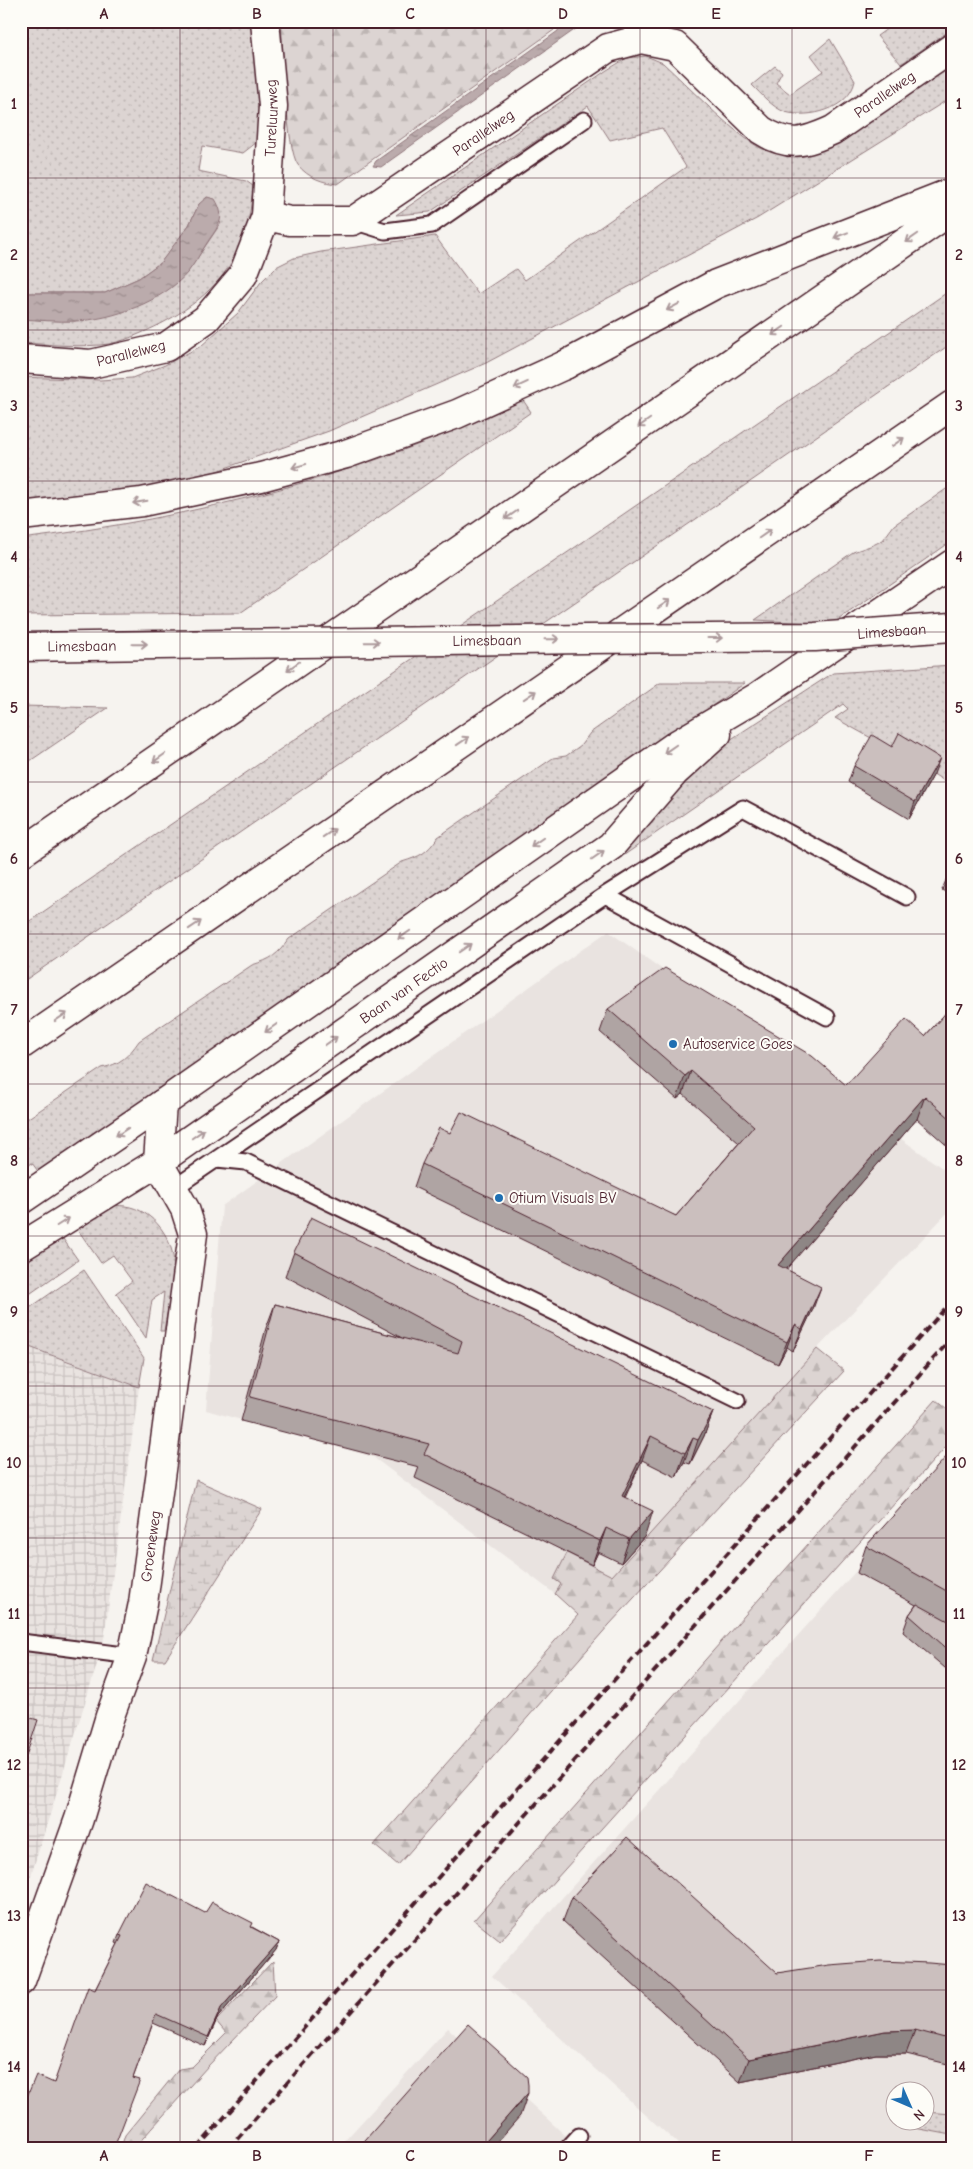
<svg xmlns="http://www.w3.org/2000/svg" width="973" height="2169" font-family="'Comic Neue',sans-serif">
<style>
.built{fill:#e9e3e0;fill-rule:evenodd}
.industrial{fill:url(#industrial-grid)}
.grass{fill:url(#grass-dots);stroke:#937a7e}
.forest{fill:url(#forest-firs);stroke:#937a7e}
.wetland{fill:url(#wetland-marsh);stroke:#937a7e}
.water{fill:url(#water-ripples);stroke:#8e7378}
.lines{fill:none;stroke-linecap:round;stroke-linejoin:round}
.service-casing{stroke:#4a1f2b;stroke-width:19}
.minor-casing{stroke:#4a1f2b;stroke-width:31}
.secondary-casing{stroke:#4a1f2b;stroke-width:31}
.motorway-casing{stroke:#4a1f2b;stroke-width:31}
.service{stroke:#fdfcf7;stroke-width:15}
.minor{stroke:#fdfcf7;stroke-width:28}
.secondary{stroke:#fdfcf7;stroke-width:28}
.motorway{stroke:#fdfcf7;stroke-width:28}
.rail{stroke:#4a1f2b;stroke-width:4;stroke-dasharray:8 4;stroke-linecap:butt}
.secondary-bridge-casing{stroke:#4a1f2b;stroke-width:31;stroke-linecap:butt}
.secondary-bridge{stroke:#fdfcf7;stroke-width:28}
.wall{fill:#afa4a3;stroke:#4a1f2b}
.shaded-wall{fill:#8e8685;stroke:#4a1f2b}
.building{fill:#cbbfbe;stroke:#4a1f2b}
.oneway{stroke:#ac999b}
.grid{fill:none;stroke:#4a1f2b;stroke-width:1;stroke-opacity:0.55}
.poi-dot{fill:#1f6fb2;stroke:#fdfcf7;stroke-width:2}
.labels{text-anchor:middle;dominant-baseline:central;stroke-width:4;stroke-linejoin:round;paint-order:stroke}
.street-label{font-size:15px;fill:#4a1f2b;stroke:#fdfcf7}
.poi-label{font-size:15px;fill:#4a1f2b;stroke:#fdfcf7;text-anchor:start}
.neatline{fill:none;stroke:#4a1f2b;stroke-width:2}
.grid-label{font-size:16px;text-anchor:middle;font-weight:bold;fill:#4a1f2b}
</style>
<defs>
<pattern id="industrial-grid" width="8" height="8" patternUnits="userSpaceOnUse" patternTransform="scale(1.25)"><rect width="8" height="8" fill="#e9e3e0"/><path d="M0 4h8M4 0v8" fill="none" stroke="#c9c2c0"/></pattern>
<pattern id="grass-dots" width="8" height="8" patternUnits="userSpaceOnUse" patternTransform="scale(1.25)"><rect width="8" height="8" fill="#dcd4d2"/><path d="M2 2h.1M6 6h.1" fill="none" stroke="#beb6b4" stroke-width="1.8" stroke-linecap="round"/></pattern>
<pattern id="forest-firs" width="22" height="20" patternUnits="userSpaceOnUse" patternTransform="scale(1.25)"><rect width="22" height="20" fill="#dcd4d2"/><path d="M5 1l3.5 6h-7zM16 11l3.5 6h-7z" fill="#beb6b4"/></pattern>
<pattern id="wetland-marsh" width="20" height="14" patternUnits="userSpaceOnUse" patternTransform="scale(1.25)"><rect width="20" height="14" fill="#dcd4d2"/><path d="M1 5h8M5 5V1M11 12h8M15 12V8" fill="none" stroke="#beb6b4"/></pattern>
<pattern id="water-ripples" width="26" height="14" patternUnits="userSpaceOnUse" patternTransform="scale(1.25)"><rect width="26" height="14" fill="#bbabac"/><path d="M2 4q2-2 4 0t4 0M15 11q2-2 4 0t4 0" fill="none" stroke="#9a8b8c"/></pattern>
</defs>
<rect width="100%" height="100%" fill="#f6f3ef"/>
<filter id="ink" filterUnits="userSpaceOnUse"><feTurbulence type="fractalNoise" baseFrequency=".02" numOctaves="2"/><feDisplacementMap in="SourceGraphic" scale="10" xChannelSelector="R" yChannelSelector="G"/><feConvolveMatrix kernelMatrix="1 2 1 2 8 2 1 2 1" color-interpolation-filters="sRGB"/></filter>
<g filter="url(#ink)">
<path class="built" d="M608,931L952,1175V1208L817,1349L578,1615L555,1594L373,1457L206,1410L222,1206Z
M952,1464V2148H675L678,2144L492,1976ZM896,2092H926V2122H896Z
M448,2028L579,2148H338Z"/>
<path class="industrial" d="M21,1344L139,1387L103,1645L21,1907Z"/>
<path class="grass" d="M21,21H254L262,114L257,142L243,153L202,146L198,171L246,181L253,186C251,207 249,226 240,246C222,289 180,317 139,334C130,338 119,342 109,344C80,348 50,344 21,343V319L75,321L187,273L221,223L199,204L189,225L176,244L161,262L139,278L105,293H21Z
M898,21H952V29L901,64L877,36Z
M830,39L855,81C849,109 810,119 785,112C772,107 762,95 752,85L775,66L782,72L776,83L790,94L823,71L811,55Z
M646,56L663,63C690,88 719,119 748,140C796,177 846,138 886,110C908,95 930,79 952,64V97L758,218L486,363L329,431L200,477L146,488L21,504V377L100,380L132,378L165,365L201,346L238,313L261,282L276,267L294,258L321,252L435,236L478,294L516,269L525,280L686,167L662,128L610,140L588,106L430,212L396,215L607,70L627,58Z
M952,289V343L21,983V927Z
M523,400L531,412L240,613L21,615V539C194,518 365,475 523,400Z
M952,485V541L832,624L755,620L853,552L873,545L883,540L894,525Z
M952,665V786L918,764L835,718L848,709L843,704L575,889L573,886L673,788L719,747L833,673Z
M660,683H745L40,1174L32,1163L21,1171V1123L102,1068C120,1064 128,1057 139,1041L252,965C272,959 277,955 289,939L402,862C421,856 427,853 438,837L553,758L566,756L581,745L590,733Z
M21,706L108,708L21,767Z
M106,1206C112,1206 119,1205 125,1206C154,1210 174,1239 174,1267C174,1288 167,1310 164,1331H160L164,1292L152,1300L146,1338L116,1293L132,1281L113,1255L101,1263L74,1224Z
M61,1236L78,1260L21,1300V1262Z
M84,1270L144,1358L139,1387L21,1344V1314Z
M926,2112L952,2114V2135L909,2127V2122H926Z"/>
<path class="forest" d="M281,21H557L554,30L338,184C324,183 308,178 298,165C286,149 283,47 281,21Z
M817,1349L844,1371L609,1625L398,1865L374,1845L578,1615L555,1594L561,1584L554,1579L567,1553L612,1576Z
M936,1400L952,1413V1440L500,1941L474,1920Z
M273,1961L275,1996L208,2066L134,2148H121L125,2135L179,2069L192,2067L226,2033L216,2021Z"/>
<path class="wetland" d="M196,1480L262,1509L165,1660H153Z"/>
<path class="water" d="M561,21H587L381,167L373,166L376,161L558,31Z
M207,197L215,199C227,219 218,226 207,243C201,252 195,263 188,272C164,301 112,320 75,321C57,322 39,320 21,319V293H105L139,278L161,262L189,225L199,204Z"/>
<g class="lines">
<g class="service-casing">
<path id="service" d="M353,221L385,231L432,225L584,120
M605,895L827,1017
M217,1159L246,1162L737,1401
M174,1188L605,895L743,808L907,897
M21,1642L132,1656
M568,2148L579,2136"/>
</g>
<g class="minor-casing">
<g id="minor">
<path id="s1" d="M266,216L290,221H353L608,48L641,39L675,46L761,130C789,148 804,143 833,130L952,48"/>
<path id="s2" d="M21,359L91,364L166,347L206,319L243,275L266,216L273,106L265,21"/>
<path id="s3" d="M21,1981L79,1819L110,1716L132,1656L143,1603L193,1234L185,1209L158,1162L162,1104"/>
</g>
</g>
<g class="secondary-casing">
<g id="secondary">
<path d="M21,516L142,502L261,477L346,454L457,414L565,365"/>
<path d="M21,1200L162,1104L679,743L757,697L952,564"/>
<path id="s4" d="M21,1247L158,1162L611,846L674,773L717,734"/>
</g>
</g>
<g class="motorway-casing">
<path id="motorway" d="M565,365L716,284L952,192
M21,853L952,210
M21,1045L952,405"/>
</g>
<use href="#service" class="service"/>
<use href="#minor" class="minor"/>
<use href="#secondary" class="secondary"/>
<use href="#motorway" class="motorway"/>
<path class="rail" d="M197,2148L952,1301
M229,2148L952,1338"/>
<g class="secondary-bridge-casing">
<g id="secondary-bridge">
<path id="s5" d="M21,647L586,639L815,637L952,627"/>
</g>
</g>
<use href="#secondary-bridge" class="secondary-bridge"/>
</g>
<path class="wall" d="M854,766L934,774L909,819L848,782Z
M952,865V896L942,890Z
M952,1006V1150L917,1119L786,1269L813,1309L793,1351L787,1347L778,1364L414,1187L422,1164L450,1133L676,1216L739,1143L683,1094L677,1099L600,1032L608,1009L846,1085L925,1036Z
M294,1252L713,1412L704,1436L690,1464L684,1462L676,1477L642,1460L625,1498L645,1536L621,1563L598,1552L592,1565L415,1478L419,1467L241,1421L266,1328L275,1304L402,1338L285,1276Z
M952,1456V1674L903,1632L909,1615L916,1605L857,1573L866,1546Z
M572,1897L777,1973L952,1965V2065L906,2054H876L740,2082L563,1921Z
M252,1927L279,1942L276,1950L218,2017L205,2046L153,2023L133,2078L114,2148H21L54,2083L95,1990L118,1944L116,1943L119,1935Z"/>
<path class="shaded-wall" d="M940,758L934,774L909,819L915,802Z
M691,1071L683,1094L677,1099L685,1076Z
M925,1096L917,1119L770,1288L778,1265Z
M821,1287L813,1309L793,1351L802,1329Z
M795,1325L787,1347L778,1364L787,1342Z
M713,1412L704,1436L690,1464L698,1440Z
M651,1436L642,1460L613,1520L622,1496Z
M693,1438L684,1462L676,1477L685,1453Z
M653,1511L645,1536L621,1563L629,1539Z
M606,1528L598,1552L592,1565L600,1541Z
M279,1942L276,1950L218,2017L205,2046L221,2008Z
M915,2030L906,2054H876L740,2082L749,2059L885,2031Z
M528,2093L520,2116L492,2148H480Z"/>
<path class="building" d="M899,733L940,758L915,802L854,766L872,735L892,747Z
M665,968L812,1056L846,1085L906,1019L925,1036L952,1006V1120L925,1096L778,1265L821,1287L802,1329L795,1325L787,1342L422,1164L439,1128L450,1133L461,1112L676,1216L754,1126L691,1071L685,1076L608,1009Z
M311,1217L713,1412L698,1440L693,1438L685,1453L651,1436L622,1496L653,1511L629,1539L606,1528L600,1541L424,1454L429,1444L250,1397L275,1304L458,1353L462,1341L294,1252Z
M947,1456L949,1458L952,1456V1594L866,1546Z
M917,1604L952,1623V1653L909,1615Z
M21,1715L38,1720L21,1771Z
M627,1837L777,1973L829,1965L880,1961L929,1963L952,1965V2040L915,2030L885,2031L749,2059L572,1897Z
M146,1882L205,1913L212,1902L253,1923L251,1927L279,1942L221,2008L208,2037L156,2014L133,2078L140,2080L114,2148H83L74,2141L72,2148H21V2111L36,2075L54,2083L88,1987L95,1990L122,1936L119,1935Z
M468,2024L527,2077L528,2085V2093L480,2148H358Z"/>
<defs><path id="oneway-shaft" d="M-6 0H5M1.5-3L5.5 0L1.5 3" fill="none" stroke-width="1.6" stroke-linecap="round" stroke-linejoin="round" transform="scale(1.25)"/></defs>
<g class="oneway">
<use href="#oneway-shaft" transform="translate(841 235) rotate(159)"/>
<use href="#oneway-shaft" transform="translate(912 238) rotate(145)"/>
<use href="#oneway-shaft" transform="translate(673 307) rotate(152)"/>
<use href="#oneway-shaft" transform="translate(778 331) rotate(145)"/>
<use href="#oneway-shaft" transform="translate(521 385) rotate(155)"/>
<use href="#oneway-shaft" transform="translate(644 423) rotate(145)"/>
<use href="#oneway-shaft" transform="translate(898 442) rotate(-35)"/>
<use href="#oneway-shaft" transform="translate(299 466) rotate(165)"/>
<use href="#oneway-shaft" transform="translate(140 502) rotate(171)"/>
<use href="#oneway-shaft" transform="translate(511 515) rotate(145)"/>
<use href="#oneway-shaft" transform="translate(765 534) rotate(-35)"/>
<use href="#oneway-shaft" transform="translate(664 604) rotate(-34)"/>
<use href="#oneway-shaft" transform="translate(715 638)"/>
<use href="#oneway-shaft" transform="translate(552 639) rotate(-1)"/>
<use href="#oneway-shaft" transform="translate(372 642) rotate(-1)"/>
<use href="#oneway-shaft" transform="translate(140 644) rotate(-1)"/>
<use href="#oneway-shaft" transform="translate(293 666) rotate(145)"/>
<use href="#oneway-shaft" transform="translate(530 695) rotate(-34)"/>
<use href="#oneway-shaft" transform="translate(463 741) rotate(-34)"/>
<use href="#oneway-shaft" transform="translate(670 749) rotate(145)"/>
<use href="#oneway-shaft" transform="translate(159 758) rotate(145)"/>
<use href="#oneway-shaft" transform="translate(329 833) rotate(-34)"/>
<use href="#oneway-shaft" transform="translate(537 842) rotate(145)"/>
<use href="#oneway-shaft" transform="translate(598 855) rotate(-35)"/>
<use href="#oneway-shaft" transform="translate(195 925) rotate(-34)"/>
<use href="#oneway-shaft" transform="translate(404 935) rotate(145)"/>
<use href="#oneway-shaft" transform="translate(465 948) rotate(-35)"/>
<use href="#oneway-shaft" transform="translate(61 1017) rotate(-34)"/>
<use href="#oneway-shaft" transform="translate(271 1028) rotate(145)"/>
<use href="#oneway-shaft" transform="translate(331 1041) rotate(-35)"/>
<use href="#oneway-shaft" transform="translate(122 1132) rotate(146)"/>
<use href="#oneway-shaft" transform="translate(198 1134) rotate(-35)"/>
<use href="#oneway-shaft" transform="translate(63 1222) rotate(-32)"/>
</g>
</g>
<path class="grid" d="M180,21V2148M333,21V2148M486,21V2148M640,21V2148M792,21V2148M21,178H952M21,330H952M21,481H952M21,632H952M21,782H952M21,934H952M21,1084H952M21,1236H952M21,1386H952M21,1538H952M21,1688H952M21,1840H952M21,1990H952"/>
<g class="poi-dot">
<circle cx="673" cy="1044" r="5"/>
<circle cx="499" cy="1198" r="5"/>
</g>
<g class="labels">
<g class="street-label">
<text stroke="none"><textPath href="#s1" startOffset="724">Parallelweg</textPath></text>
<text stroke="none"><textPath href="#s2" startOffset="415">Tureluurweg</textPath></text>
<text stroke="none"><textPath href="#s1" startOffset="245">Parallelweg</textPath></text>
<text transform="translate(131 353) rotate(-14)">Parallelweg</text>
<text stroke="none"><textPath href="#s5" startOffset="871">Limesbaan</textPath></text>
<text stroke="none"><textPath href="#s5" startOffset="466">Limesbaan</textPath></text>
<text stroke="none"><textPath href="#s5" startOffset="61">Limesbaan</textPath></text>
<text stroke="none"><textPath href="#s4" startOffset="461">Baan van Fectio</textPath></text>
<text stroke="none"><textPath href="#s3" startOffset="455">Groeneweg</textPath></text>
</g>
<g class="poi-label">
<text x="683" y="1044">Autoservice Goes</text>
<text x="509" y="1198">Otium Visuals BV</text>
</g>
</g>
<rect width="973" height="2169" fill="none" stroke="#fdfcf7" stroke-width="55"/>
<g transform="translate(910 2106) rotate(135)"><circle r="24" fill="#fdfcf7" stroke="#b5a4a5"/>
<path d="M0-4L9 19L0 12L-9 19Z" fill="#1f6fb2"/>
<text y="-8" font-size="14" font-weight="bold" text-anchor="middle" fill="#4a1f2b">N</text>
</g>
<rect x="28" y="28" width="918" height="2114" class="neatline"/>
<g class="grid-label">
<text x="104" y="19">A</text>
<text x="257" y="19">B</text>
<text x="410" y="19">C</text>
<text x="563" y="19">D</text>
<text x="716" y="19">E</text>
<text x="869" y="19">F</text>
<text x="14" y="109">1</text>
<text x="959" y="109">1</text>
<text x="14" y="260">2</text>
<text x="959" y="260">2</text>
<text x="14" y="411">3</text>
<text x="959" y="411">3</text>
<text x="14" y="562">4</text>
<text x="959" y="562">4</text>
<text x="14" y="713">5</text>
<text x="959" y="713">5</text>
<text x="14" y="864">6</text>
<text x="959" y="864">6</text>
<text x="14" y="1015">7</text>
<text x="959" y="1015">7</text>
<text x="14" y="1166">8</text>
<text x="959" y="1166">8</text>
<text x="14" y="1317">9</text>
<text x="959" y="1317">9</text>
<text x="14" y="1468">10</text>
<text x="959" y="1468">10</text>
<text x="14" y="1619">11</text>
<text x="959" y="1619">11</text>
<text x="14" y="1770">12</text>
<text x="959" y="1770">12</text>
<text x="14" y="1921">13</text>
<text x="959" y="1921">13</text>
<text x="14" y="2072">14</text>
<text x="959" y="2072">14</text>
<text x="104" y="2161">A</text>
<text x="257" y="2161">B</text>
<text x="410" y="2161">C</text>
<text x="563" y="2161">D</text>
<text x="716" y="2161">E</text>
<text x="869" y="2161">F</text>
</g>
</svg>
